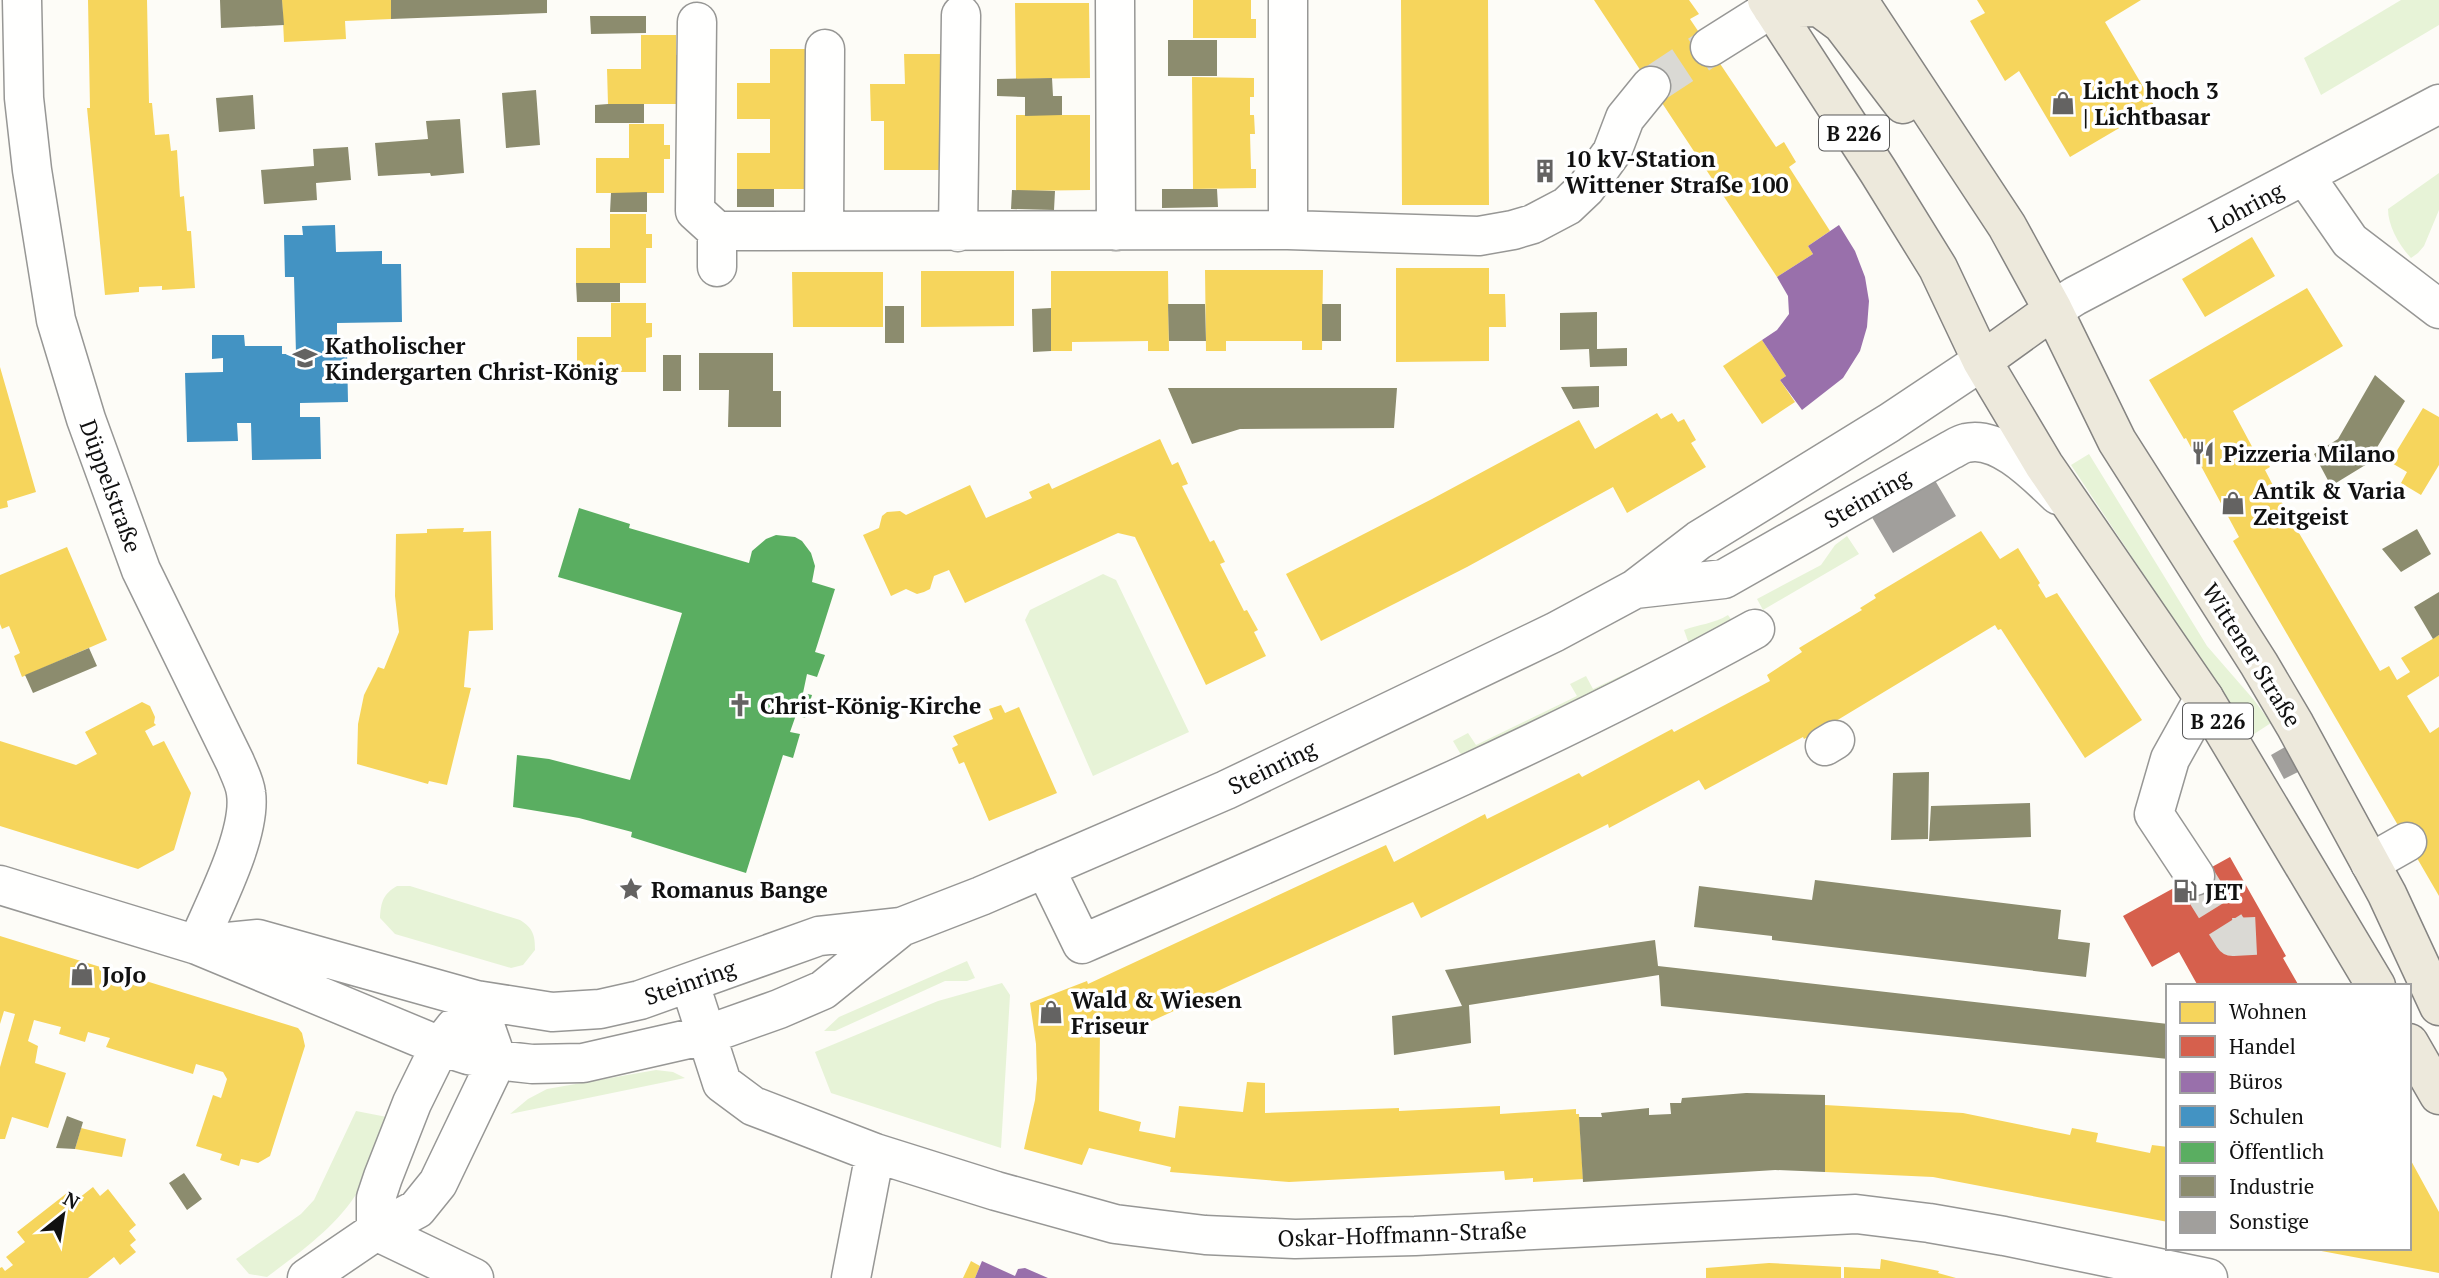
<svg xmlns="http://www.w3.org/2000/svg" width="2439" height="1278" font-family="'PT Serif',serif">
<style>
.green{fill:#e7f3d7}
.homes{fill:#f6d55c}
.shops{fill:#d6604d}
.offices{fill:#9970ab}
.schools{fill:#4393c3}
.public{fill:#5aae61}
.industry{fill:#8c8c6e}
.building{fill:#a19f9c}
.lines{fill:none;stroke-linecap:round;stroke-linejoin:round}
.minor-tunnel{stroke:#dad9d4;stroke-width:38;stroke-dasharray:38 19;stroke-linecap:butt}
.minor-casing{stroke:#979795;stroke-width:41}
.major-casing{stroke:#858482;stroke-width:41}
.minor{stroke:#fffffe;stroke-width:38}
.major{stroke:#ede9dc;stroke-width:38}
.labels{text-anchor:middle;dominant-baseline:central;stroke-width:7;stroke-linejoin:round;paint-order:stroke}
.shield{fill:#fff;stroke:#585858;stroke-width:2}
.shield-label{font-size:21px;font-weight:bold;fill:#111}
.poi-label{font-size:23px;font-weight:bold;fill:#111;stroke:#fff;text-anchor:start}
.street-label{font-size:23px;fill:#111;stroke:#fff}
</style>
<rect width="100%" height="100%" fill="#fdfcf7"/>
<path class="green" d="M2401,0H2439V25L2321,95L2304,58Z
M2439,173V210L2424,246L2418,253L2411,258C2399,245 2388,226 2388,209Z
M2089,454L2207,646L2254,700L2271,723L2251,736L2071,465Z
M1847,536L1859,554L1763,610L1757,599L1821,565L1835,545Z
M1103,574L1116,580L1189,732L1093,776L1025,620L1030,610Z
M1728,615L1735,625L1465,757L1460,753L1453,741L1468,733L1476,745L1577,696L1570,684L1586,676L1593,689L1689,644L1684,630C1699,624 1714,624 1728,615Z
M397,886H410L520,920C533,928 535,935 535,950L523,965L511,968L395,934L380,918C381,902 383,894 397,886Z
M967,961L975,978L967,981H945L835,1031H824L839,1017Z
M1002,983L1010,995L1001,1148L831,1093L815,1052L938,1001Z
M656,1070L673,1072L685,1078L510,1114L528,1099L547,1089Z
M356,1111L392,1118C380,1144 371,1172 355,1196C333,1229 299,1253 267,1277L249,1274L236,1259L301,1214L314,1200Z"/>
<path class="homes" d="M88,0H147L149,103H152L155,135L169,134L171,151L177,150L180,197L184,196L187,231H191L195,288L162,290V286L139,287V292L105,295L87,108H90Z
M282,0H391V19L345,21L346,39L284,42Z
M1193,0H1251V19H1256V38H1193Z
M1401,0H1488L1489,205H1402Z
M1594,0H1689L1699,14L1690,19L1776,147L1784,142L1796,162L1789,167L1830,231L1808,246L1813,254L1777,277Z
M1977,0H2141L2105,22L2155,107L2070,157L2019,71L2005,81L1970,21L1985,13Z
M1015,3H1089L1090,78L1016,79Z
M641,35H676V55H682V69L676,70V104H608L607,69H641Z
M770,49H807V189H737V153H770V119H737V83H770Z
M904,54H941V170H884V121H871L870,84H905Z
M1192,77L1254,78V97H1250V115H1254L1255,134H1250L1251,169H1256V188L1193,189Z
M1016,115H1090V190L1016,191Z
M629,124H664V145H670V159H664V193H596V158H629Z
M1548,161L1553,178L1543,180L1538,164Z
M610,214H646V234H652V248H646V283H576V248H610Z
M2252,237L2275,276L2205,317L2182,279Z
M1396,268H1489V294H1505L1506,327H1489V361L1396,362Z
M1205,270H1323L1322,350H1302V341H1226V351H1206Z
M921,271H1014V326L921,327Z
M1051,271H1168L1169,351H1148V341L1072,342V351H1051Z
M792,272H883V327H793Z
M2307,288L2343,346L2233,411L2256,454L2261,452L2270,467L2265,470L2289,516L2380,671L2389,666L2397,680L2410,672L2401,658L2439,635V676L2407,696L2430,733L2439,727V896L2233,541L2239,537L2186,438L2184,439L2149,380Z
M611,303H646V323H652V337L646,338V372H577V337H611Z
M1762,340L1786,376L1780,380L1795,402L1762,424L1723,366Z
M0,367L36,492L7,501L8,507L0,509Z
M2423,408L2439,417V465L2421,495L2401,483L2407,472L2390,462Z
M1657,413L1661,419L1672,413L1678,422L1684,419L1696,440L1691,443L1706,467L1627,513L1613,487L1467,567L1321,641L1286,574L1432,499L1579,420L1595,449Z
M1160,439L1172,465L1178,462L1188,484L1182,486L1210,542L1214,540L1225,562L1220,564L1244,611L1247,610L1258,630L1254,632L1266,656L1206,685L1135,537L1118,533L965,603L949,570L934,576L930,589L924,592L917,594L906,589L891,596L863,535L879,528L882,516L887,512L900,511L906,515L970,485L986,518L1032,498L1029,492L1049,483L1052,489Z
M464,528L463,532L491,531L493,630L469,631L464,687L471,688L447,785L429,781L428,784L357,764L358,724L364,695L378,667L384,669L399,632L395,596L396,534L427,533V529Z
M1981,531L2000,559L2018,548L2040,583L2038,585L2046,598L2057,593L2142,720L2085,758L2001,629L1998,630L1995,625L1816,733L1804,739L1803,737L1705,790L1699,780L1609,828L1608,824L1421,918L1413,902L1132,1030L1126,1018L1100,1030L1099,1111L1141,1122L1139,1131L1175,1138L1179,1106L1243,1112L1247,1082L1265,1083V1113L1399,1108V1111L1500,1106V1114L1576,1109V1114H1579L1583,1179L1533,1182V1178L1505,1180L1504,1171L1289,1182L1170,1172L1171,1167L1089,1148L1082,1165L1024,1149L1035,1100L1037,1079L1036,1044L1030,1003L1087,981L1088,984L1386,845L1394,862L1485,814L1487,819L1579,773L1582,777L1672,729L1674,732L1770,681L1767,675L1802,652L1799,648L1862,610L1860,608L1876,598L1874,595Z
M67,547L107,640L22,677L14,656L20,653L9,626L2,629L0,624V575Z
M142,702L150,706L155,717L154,723L156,725L145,731L153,746L164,741L191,793L174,850L138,869L0,826V741L76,765L97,754L85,732Z
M1001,705L1005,713L1019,707L1057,793L989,821L964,762L959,764L952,748L958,745L953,736L993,719L989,709Z
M0,936L298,1028L302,1033L305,1046L270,1156L258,1163L241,1159L239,1166L220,1160L222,1154L196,1146L213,1095L221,1098L227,1079L223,1072L196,1064L193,1074L106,1047L110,1038L88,1032L85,1042L59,1034L61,1027L34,1020L28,1041L38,1046L35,1063L66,1073L48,1128L12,1117L5,1139H0V1067L15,1014L4,1011L0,1024Z
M1825,1105L1963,1113L2070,1135L2072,1128L2098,1133L2096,1142L2150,1153L2152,1145L2168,1147V1222L1933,1177L1825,1172Z
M81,1128L126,1139L122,1157L75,1149Z
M2409,1157L2439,1212V1273L2316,1250L2409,1248Z
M93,1187L100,1196L108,1189L136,1225L129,1231L136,1240L130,1245L136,1252L120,1265L114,1257L88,1278H0V1268L2,1267L5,1271L13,1265L6,1257L25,1242L17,1232L67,1193L74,1202Z
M1881,1259L1939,1271L1938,1273L1956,1278H1844V1267L1880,1269Z
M971,1261L980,1266L975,1278H963Z
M1769,1263L1841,1267V1278H1706V1268Z"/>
<path class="shops" d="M2230,857L2286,956L2283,958L2299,986H2198L2179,952L2152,967L2123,916Z"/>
<path class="offices" d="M1839,225L1855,251L1865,277L1869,301L1867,327L1860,351L1843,378L1802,410L1780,380L1786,376L1762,340L1777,330L1789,314L1788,296L1777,277L1813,254L1808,246Z
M982,1261L1015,1276L1018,1269L1025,1268L1048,1278H975Z"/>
<path class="schools" d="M335,225L336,252L382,251V264H401L402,322L337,323V351H347L348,402L300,403V417H320L321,459L252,460L251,423H237L238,441L187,442L185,373L223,372V358L212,359V335H244L245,346H282V354H296L294,277H285L284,235H303L302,226Z"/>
<path class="public" d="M579,508L630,524L629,528L749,563L752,551L766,539L776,535L795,537L802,541L811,553L815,566L812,582L835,589L815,652L825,655L817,677L807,674L803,693L812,695L805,718L796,715L790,732L800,734L793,758L783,755L746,873L631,837L632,832L579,818L513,807L517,755L549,759L630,780L682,613L558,577Z"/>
<path class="industry" d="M220,0H282L284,25L221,28Z
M391,0H547V13L391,19Z
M590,16H646V33L591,34Z
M1168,40H1217V76H1168Z
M1052,78L1053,96H1062V115L1025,116V97L997,96V79Z
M536,90L540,145L506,148L502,93Z
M253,95L255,129L219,132L216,98Z
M608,104H644V123H595V105Z
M460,119L464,173L431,176L430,173L378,176L375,143L428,139L426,121Z
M348,147L351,180L316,183L317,200L264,204L261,170L314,166L313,149Z
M737,189H774V207H737Z
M1162,189H1217L1218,207L1162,208Z
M1012,190L1055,191L1054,210L1011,209Z
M647,192V212H610L611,193Z
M576,283H620V302H577Z
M1168,304H1205L1206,341H1169Z
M1322,304H1341V341H1322Z
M885,306H904V343H885Z
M1051,308V351L1033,352L1032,309Z
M1597,312V349L1627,348V366L1590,367L1589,349L1560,350V313Z
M699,353H773V391H781V427H728L729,390H699Z
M663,355H681V391H663Z
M2375,375L2405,401L2367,464L2331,486L2314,454L2338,439Z
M1599,386V407L1573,409L1561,387Z
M1168,388H1397L1394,428L1240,429L1192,444Z
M2417,529L2431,554L2401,572L2382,549Z
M2439,592V635L2433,639L2414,607Z
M89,648L97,666L33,693L25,675Z
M1929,772L1928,839L1891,840L1893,773Z
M2030,803L2031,837L1929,841L1931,806Z
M1815,880L2061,910L2058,939L2090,943L2086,977L1772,940V936L1694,927L1699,886L1812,900Z
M1655,940L1658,966L2168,1024V1059L1661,1006L1659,975L1469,1005L1471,1043L1394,1055L1392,1016L1462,1006L1445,970Z
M1746,1093L1825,1095V1172L1775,1170L1583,1182L1579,1117H1602L1601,1113L1649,1108V1115L1671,1114L1670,1103H1681L1682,1098Z
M67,1116L83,1122L75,1149L56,1148Z
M184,1173L202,1199L187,1210L169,1183Z"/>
<path class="building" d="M1933,477L1956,516L1893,553L1870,514Z
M2285,747L2298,772L2284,779L2271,755Z"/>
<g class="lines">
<path class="minor-tunnel" d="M1651,86L1710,47
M2195,876L2233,937L2274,935"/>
<g class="minor-casing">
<path id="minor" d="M22,0L24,98L32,170L56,320L86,419L141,570L235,762C239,772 245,783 246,793C252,834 213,907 197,945
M1115,0L1116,231
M697,22L695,211L717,231
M1710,47L1772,8
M2305,176L2350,241L2439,309
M1288,230V0
M824,231L825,49
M958,232L961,15
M717,267V231L1288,230L1479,236L1513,230L1533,224L1567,206L1586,188L1612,152L1625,118L1651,86
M2053,310L2075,296L2439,104
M1635,589L1724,579L1951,450C1955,448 1961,444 1966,443C1999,435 2037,475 2058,495
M1825,746L1835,740
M2370,863L2407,842
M1045,868L1082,944C1309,845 1538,749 1755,629
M2195,876L2154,814L2170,759L2204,698
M0,885L197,945L440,1046L468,1055L497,1060L532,1064L583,1063L706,1035L779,1009L823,990L901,927
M197,945L258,939L476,1000L552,1012L600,1009L640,1000L819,936L901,927L981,896L1226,790L1555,632L1635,589L1699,540L1889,423L1982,361
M690,984L722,1083L753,1106L875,1153L996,1191L1115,1224L1205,1235L1295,1239L1415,1236L1856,1214L1929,1223L2004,1236L2208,1278
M376,1231V1198L383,1177L412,1103L440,1046L455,1027
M376,1231L474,1278
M307,1278L376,1231L417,1209L438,1183L497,1060L476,1000
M851,1278L875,1153"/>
</g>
<g class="major-casing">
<path id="major" d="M1767,0L1878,171L1938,268L1982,361L2044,465L2204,698L2376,986
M1858,0L2007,226L2053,310L2117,441L2259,664L2295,725L2387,894L2439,1006
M1772,8L1819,7L1842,24L1903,104
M1982,361L2053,310
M2409,1043L2439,1095"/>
</g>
<use href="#minor" class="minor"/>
<use href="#major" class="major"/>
</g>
<defs>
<g id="shop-bare" transform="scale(1.89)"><path d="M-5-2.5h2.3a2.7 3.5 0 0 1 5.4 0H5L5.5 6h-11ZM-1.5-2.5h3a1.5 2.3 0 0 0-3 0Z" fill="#646362" stroke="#fff" stroke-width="2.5" paint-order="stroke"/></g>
<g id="building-bare" transform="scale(1.89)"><path d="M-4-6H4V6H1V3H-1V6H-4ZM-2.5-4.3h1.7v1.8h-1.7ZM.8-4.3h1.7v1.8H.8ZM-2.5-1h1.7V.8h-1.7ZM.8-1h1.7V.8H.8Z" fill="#646362" stroke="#fff" stroke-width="2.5" paint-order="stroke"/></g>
<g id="school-bare" transform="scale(1.89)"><path d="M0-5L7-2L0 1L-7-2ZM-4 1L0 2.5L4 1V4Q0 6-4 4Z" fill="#646362" stroke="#fff" stroke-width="2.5" paint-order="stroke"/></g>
<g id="restaurant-bare" transform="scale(1.89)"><path d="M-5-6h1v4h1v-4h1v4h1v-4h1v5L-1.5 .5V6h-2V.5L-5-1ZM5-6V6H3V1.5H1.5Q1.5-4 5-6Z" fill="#646362" stroke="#fff" stroke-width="2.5" paint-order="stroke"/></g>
<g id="church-bare" transform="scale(1.89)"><path d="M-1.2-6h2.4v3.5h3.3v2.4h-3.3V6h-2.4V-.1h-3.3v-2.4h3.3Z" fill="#646362" stroke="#fff" stroke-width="2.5" paint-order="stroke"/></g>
<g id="sight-bare" transform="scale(1.89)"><path d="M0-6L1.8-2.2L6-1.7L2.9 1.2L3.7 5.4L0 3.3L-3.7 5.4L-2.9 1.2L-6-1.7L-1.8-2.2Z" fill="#646362" stroke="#fff" stroke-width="2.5" paint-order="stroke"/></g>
<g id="fuel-bare" transform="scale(1.89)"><path d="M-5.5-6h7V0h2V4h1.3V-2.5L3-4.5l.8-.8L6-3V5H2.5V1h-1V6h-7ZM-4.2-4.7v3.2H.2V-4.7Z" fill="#646362" stroke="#fff" stroke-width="2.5" paint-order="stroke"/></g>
</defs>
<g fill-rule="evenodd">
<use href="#shop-bare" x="2063" y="103"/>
<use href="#building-bare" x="1545" y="171"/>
<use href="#school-bare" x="305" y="358"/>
<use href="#restaurant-bare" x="2203" y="453"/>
<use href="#shop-bare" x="2233" y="503"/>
<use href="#church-bare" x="740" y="705"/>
<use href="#sight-bare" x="631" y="889"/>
<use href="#fuel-bare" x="2185" y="891"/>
<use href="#shop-bare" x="82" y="974"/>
<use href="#shop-bare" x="1051" y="1012"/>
</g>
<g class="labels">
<g class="shield">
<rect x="1819" y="115.5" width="70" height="35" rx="5"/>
<rect x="2183" y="703.5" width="70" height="35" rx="5"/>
</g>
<g class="shield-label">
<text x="1854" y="133">B 226</text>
<text x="2218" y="721">B 226</text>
</g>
<g class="poi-label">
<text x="2083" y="90">Licht hoch 3<tspan x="2083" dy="26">| Lichtbasar</tspan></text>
<text x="1565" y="158">10 kV-Station<tspan x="1565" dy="26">Wittener Straße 100</tspan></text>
<text x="325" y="345">Katholischer<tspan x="325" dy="26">Kindergarten Christ-König</tspan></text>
<text x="2223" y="453">Pizzeria Milano</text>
<text x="2253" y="490">Antik &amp; Varia<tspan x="2253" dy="26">Zeitgeist</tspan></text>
<text x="760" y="705">Christ-König-Kirche</text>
<text x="651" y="889">Romanus Bange</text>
<text x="2205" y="891">JET</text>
<text x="102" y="974">JoJo</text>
<text x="1071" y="999">Wald &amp; Wiesen<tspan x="1071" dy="26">Friseur</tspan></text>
</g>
<g class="street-label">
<text transform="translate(2246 207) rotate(-28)">Lohring</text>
<text transform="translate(111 486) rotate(70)">Düppelstraße</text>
<text transform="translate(1867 498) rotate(-30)">Steinring</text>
<text transform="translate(2252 655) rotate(58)">Wittener Straße</text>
<text transform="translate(1272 767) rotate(-26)">Steinring</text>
<text transform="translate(690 982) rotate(-19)">Steinring</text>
<text transform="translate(1402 1234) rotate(-2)">Oskar-Hoffmann-Straße</text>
</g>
</g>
<rect x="2166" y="984" width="245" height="266" fill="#ffffff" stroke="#a0a0a0" stroke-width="2"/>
<rect x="2180" y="1002" width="35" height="21" fill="#f6d55c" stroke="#a0a0a0" stroke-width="2"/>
<text x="2229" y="1019" font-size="21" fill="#111111">Wohnen</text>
<rect x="2180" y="1036" width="35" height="21" fill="#d6604d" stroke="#a0a0a0" stroke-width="2"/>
<text x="2229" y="1054" font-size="21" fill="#111111">Handel</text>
<rect x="2180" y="1072" width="35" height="21" fill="#9970ab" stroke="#a0a0a0" stroke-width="2"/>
<text x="2229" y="1089" font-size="21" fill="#111111">Büros</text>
<rect x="2180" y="1106" width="35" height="21" fill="#4393c3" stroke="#a0a0a0" stroke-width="2"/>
<text x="2229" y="1124" font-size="21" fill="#111111">Schulen</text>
<rect x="2180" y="1142" width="35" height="21" fill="#5aae61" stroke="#a0a0a0" stroke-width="2"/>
<text x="2229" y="1159" font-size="21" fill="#111111">Öffentlich</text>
<rect x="2180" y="1176" width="35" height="21" fill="#8c8c6e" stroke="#a0a0a0" stroke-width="2"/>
<text x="2229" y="1194" font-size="21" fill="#111111">Industrie</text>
<rect x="2180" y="1212" width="35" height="21" fill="#a19f9c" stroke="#a0a0a0" stroke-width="2"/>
<text x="2229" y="1229" font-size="21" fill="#111111">Sonstige</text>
<g transform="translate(63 1215) rotate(30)" stroke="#ffffff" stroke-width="5" paint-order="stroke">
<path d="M0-5L12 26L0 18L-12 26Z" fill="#111111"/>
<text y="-10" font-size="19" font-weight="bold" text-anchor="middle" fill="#111111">N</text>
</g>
</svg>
